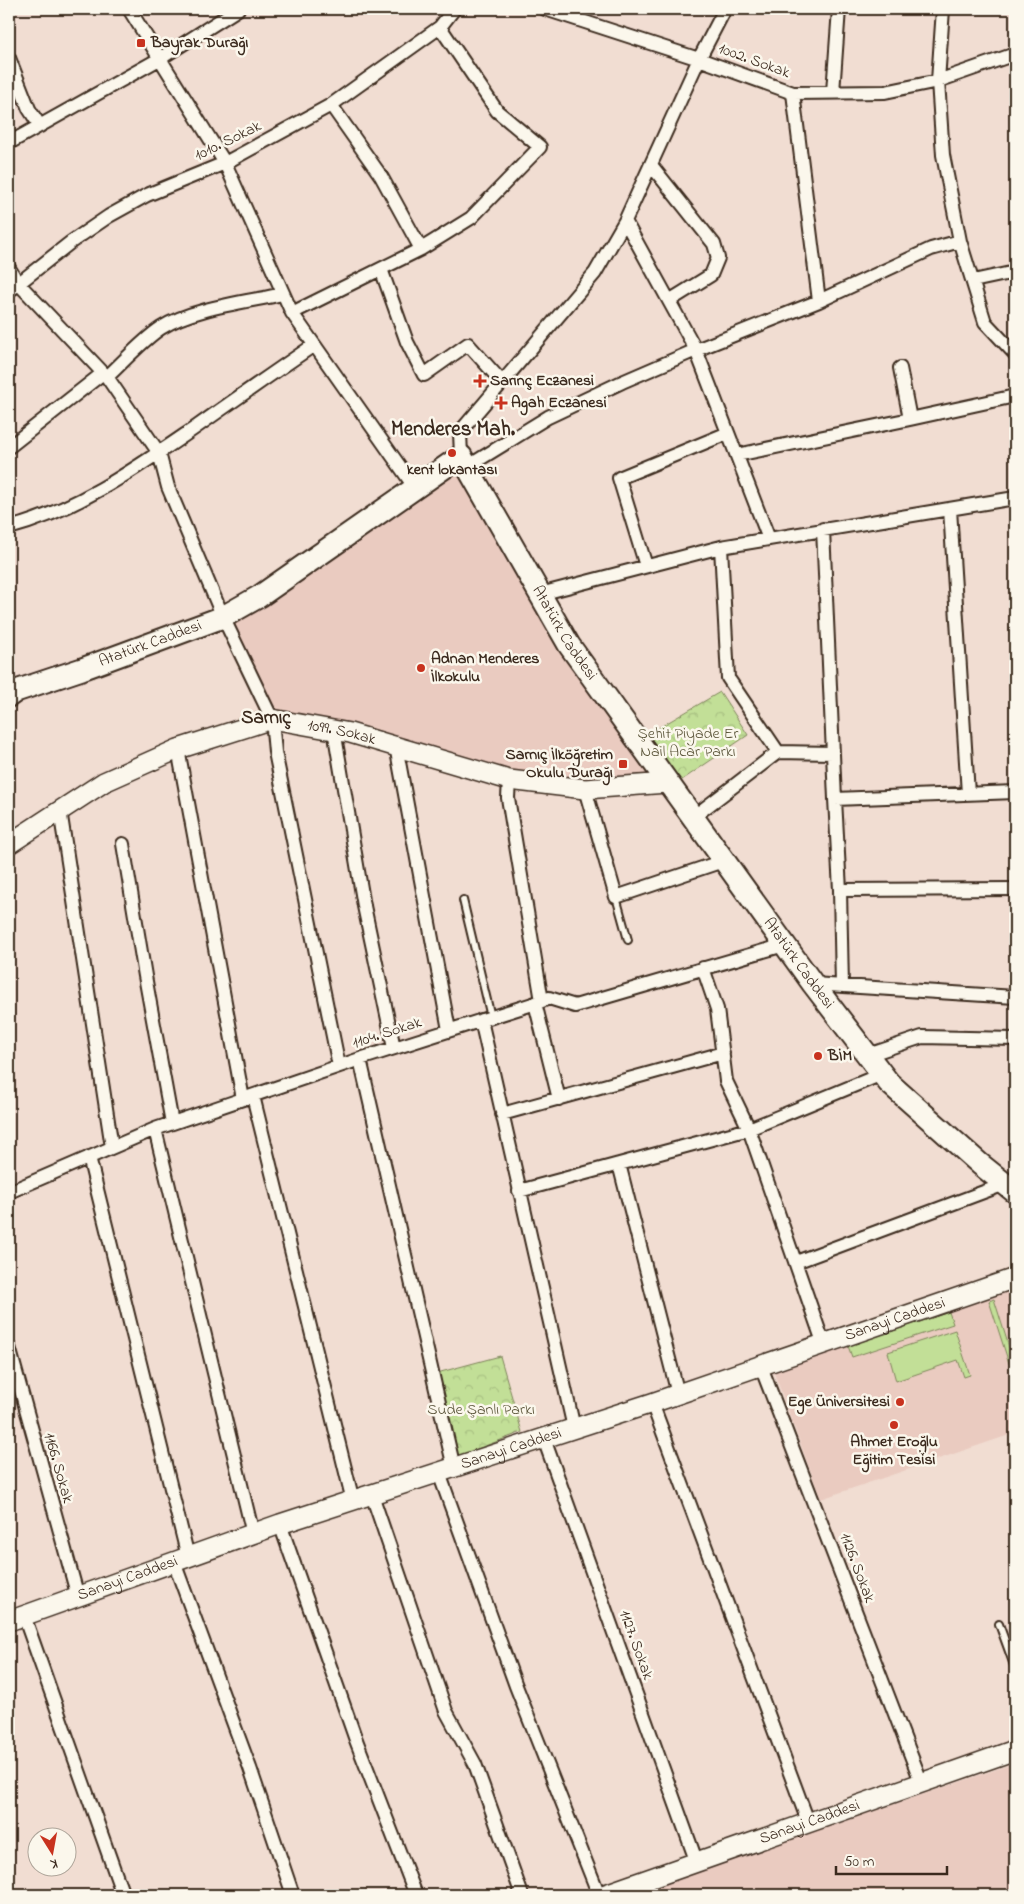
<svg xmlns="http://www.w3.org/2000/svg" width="1024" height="1904" font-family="'Indie Flower',sans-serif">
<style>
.built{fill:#eacbc0}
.grass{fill:#c2df97;stroke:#7e845a}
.park{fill:url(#park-crowns);stroke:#7e845a}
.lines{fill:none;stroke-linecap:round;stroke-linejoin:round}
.lane-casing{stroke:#3b2a1e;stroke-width:10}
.street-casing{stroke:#3b2a1e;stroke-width:16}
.secondary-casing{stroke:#3b2a1e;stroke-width:22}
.primary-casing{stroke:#3b2a1e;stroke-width:25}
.lane{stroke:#fbf7ec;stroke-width:6}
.street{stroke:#fbf7ec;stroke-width:12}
.secondary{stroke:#fbf7ec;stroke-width:19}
.primary{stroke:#fbf7ec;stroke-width:21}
.poi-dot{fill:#c8321e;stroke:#fbf7ec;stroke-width:2}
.labels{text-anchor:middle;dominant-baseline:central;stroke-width:5;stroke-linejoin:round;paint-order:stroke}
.poi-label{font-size:16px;font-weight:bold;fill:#3b2a1e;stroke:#fbf7ec;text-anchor:start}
.street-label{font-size:16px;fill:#3b2a1e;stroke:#fbf7ec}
.park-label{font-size:16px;fill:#5d573c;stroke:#fbf7ec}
.quarter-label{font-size:19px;font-weight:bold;fill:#3b2a1e;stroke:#fbf7ec}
.district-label{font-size:21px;font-weight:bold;fill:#3b2a1e;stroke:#fbf7ec}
</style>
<defs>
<pattern id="park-crowns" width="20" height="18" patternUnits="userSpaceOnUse" patternTransform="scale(1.25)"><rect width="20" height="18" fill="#c2df97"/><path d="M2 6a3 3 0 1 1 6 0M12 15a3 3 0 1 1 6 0" fill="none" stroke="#a8c082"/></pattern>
</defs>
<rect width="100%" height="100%" fill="#f1ddd2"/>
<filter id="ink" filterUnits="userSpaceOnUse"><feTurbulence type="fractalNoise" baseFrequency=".02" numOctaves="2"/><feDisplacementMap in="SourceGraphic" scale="10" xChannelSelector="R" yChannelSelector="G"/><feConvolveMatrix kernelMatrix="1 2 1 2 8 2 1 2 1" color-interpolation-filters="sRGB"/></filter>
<g filter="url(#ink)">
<path class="built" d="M461,456L667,783L585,789L272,719L223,617Z
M1015,1290V1433L821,1499L773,1370Z
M1015,1763V1895H629Z"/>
<path class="grass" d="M994,1299L1015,1366V1382L989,1301Z
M949,1312L953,1324L852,1357L848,1346Z
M955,1330L970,1375L964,1377L958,1360L896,1381L888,1352Z"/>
<path class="park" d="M720,692L748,735L679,782L648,734Z
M500,1356L522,1432L456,1457L437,1373Z"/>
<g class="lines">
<g class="lane-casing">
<path id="lane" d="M616,897L628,940
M463,900L491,1017
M999,1624L1015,1668"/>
</g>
<g class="street-casing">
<path id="street" d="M129,9L225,163L292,313L415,488
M545,9L699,59L793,93L885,92L938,81L1015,54
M943,9L938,81L943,155L960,241L985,322L1015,354
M9,58L29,109L40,126
M833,92L839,9
M793,93L819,301
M331,105L381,176L421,249
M9,143L161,58L238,9
M651,165L714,244L718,258L711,275L669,301
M625,221L696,350L769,539
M9,268L18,283L107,377L159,453L168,487L223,617L272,719L275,752L339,1066
M381,269L407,342L424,375L468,344L502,382
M973,281L1015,272
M9,291L71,242L109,216L147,195L225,163L331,105L440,27L454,9
M292,313L421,249L471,218L540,147L497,111L440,27
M107,377C123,362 144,339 161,328C191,308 248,302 283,294
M910,419L1015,396
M9,447L103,373
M737,455L910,419L900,368
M461,456L460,432L595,273L625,221L699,59L725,9
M467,467L548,417L622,382L696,350L819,301L931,249L960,241
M950,509L968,794
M9,528C77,510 135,469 192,430C233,401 273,373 314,345
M823,529L835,799L840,890L842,986
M721,547L728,678L778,752
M646,566L619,478L728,433
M540,594L721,547L1015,498
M334,730L364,906L394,1048
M396,746L449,1030
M178,749L243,1099
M509,780L508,798L542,1001
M585,789L616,897L723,861
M835,799L1015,792
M60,810L112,1147
M692,818L778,752L833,753
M123,844L145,976L172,1123
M840,890L1015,889
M703,968L717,1009L726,1081L749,1129L823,1342
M813,984L1015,997
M535,1003L559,1099
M481,1020L574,1428
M868,1055L922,1037L1015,1039
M360,1059L454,1468
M253,1096L353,1501
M502,1114L723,1053
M155,1129L253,1534
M89,1157L188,1557
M619,1164L678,1394
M519,1191L749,1129L882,1074
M9,1192L155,1129L360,1059L542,1001L549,998L575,1006L784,945
M796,1262L1005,1184
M9,1347L78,1597
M760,1364L922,1784
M652,1403L809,1824
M544,1439L697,1863
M439,1473L516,1686L599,1895
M372,1495L446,1711L475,1764L522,1895
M280,1524L356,1740L416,1895
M174,1562L250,1768L293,1895
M24,1616L123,1895
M645,1881L650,1895"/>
</g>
<g class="secondary-casing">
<g id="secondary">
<path id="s1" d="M9,844L104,782L178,749L272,719L350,733L509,780L585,789L667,783"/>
<path id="s2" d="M9,1621L280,1524L652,1403L1015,1278"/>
<path id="s3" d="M603,1895L1015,1750"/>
</g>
</g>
<g class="primary-casing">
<g id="primary">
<path id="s4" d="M9,696L16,691L82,669L223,617L260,596L461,456L569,645L813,984L889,1083L980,1164L1015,1192"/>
</g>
</g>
<use href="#lane" class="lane"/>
<use href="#street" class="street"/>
<use href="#secondary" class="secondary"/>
<use href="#primary" class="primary"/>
</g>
</g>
<g class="poi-dot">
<rect x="136" y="38" width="10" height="10" rx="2.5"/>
<path d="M477.5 373.5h5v5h5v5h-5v5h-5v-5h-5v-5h5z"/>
<path d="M498.5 395.5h5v5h5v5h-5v5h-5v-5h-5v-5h5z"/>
<circle cx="452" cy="453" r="5"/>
<circle cx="421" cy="668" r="5"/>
<rect x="618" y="759" width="10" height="10" rx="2.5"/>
<circle cx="818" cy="1056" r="5"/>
<circle cx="900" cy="1402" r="5"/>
<circle cx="894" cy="1425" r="5"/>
</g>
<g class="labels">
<g class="poi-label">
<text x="151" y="43">Bayrak Durağı</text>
<text x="490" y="381">Sarınç Eczanesi</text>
<text x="511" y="403">Agah Eczanesi</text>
<text x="452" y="470" text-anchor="middle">kent lokantası</text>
<text x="431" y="659">Adnan Menderes<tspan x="431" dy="18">İlkokulu</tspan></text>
<text x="613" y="755" text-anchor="end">Sarnıç İlköğretim<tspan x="613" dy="18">Okulu Durağı</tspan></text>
<text x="828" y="1056">BİM</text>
<text x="890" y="1402" text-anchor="end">Ege Üniversitesi</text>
<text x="894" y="1442" text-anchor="middle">Ahmet Eroğlu<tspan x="894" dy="18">Eğitim Tesisi</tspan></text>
</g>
<g class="street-label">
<text transform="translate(754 61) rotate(20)">1002. Sokak</text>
<text transform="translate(228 141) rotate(-26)">1010. Sokak</text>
<text stroke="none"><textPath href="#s4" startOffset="721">Atatürk Caddesi</textPath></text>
<text stroke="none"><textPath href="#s4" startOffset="151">Atatürk Caddesi</textPath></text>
<text stroke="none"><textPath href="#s1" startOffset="364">1099. Sokak</textPath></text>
<text stroke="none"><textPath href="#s4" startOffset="1126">Atatürk Caddesi</textPath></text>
<text transform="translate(387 1033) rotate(-18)">1104. Sokak</text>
<text stroke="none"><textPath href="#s2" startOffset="936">Sanayi Caddesi</textPath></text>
<text stroke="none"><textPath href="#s2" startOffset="531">Sanayi Caddesi</textPath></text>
<text transform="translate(58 1468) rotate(74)">1166. Sokak</text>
<text transform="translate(857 1568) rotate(69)">1126. Sokak</text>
<text stroke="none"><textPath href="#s2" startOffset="126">Sanayi Caddesi</textPath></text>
<text transform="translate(636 1645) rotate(70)">1127. Sokak</text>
<text stroke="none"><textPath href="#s3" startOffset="219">Sanayi Caddesi</textPath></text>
</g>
<g class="park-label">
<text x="688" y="734">Şehit Piyade Er<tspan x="688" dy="18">Nail Acar Parkı</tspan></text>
<text x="481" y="1410">Sude Şanlı Parkı</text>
</g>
<g class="quarter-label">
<text x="266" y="718">Sarnıç</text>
</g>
<g class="district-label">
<text x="453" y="430">Menderes Mah.</text>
</g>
</g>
<rect width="1024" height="1904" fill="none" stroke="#fbf7ec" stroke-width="30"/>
<rect x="15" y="15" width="994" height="1874" fill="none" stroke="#3b2a1e" stroke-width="2" filter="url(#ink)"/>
<g transform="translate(52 1852) rotate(169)"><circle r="24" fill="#fbf7ec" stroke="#aea59a"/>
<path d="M0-4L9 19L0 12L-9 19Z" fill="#c8321e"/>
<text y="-8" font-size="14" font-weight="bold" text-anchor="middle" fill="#3b2a1e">K</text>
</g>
<path d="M836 1866v8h111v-8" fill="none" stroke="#3b2a1e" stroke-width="2.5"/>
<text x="844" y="1866" font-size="15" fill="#3b2a1e" stroke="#fbf7ec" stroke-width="4" paint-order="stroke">50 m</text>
</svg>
